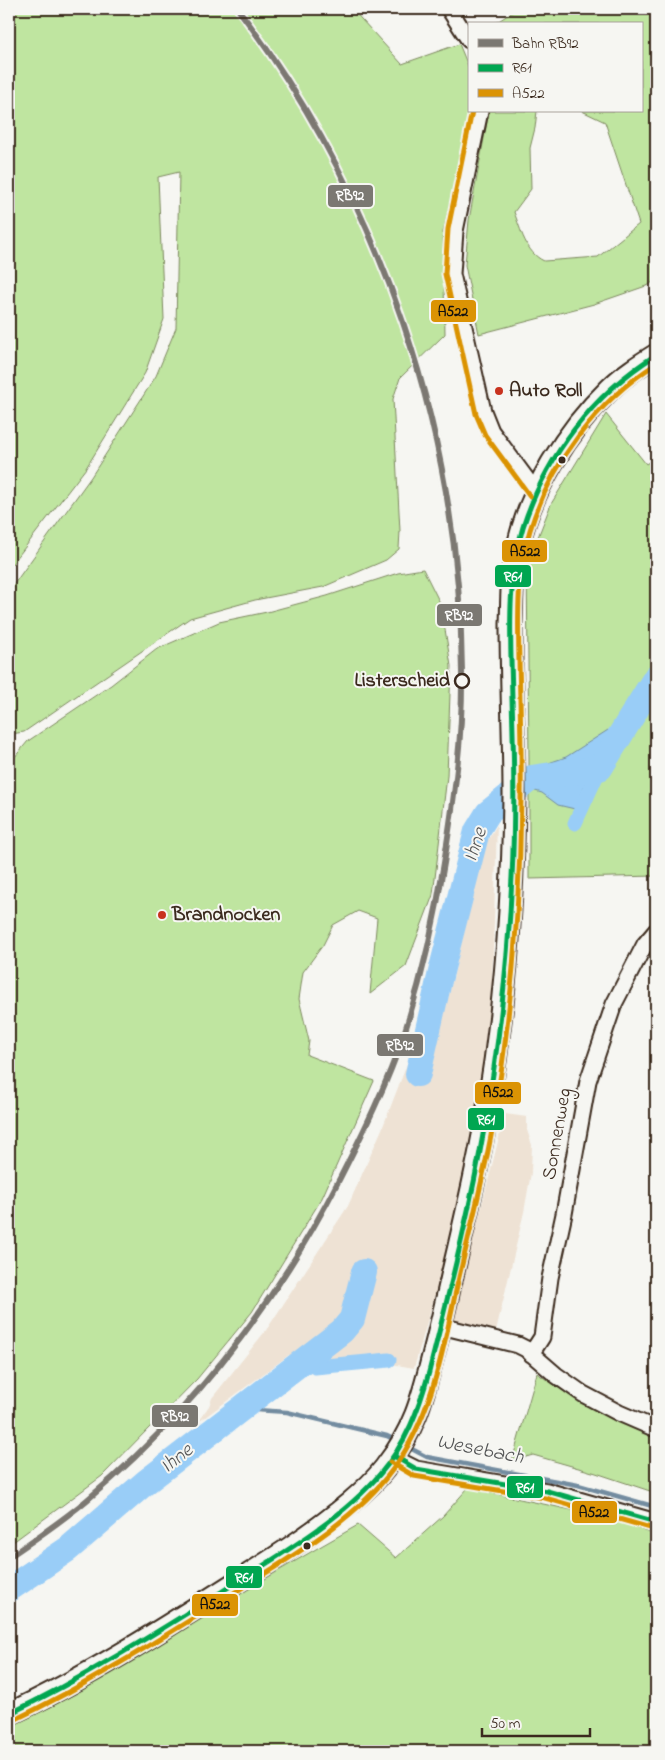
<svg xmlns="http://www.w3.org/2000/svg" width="665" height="1760" font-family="'Indie Flower',sans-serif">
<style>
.built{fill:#eee2d4}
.green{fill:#bfe5a0;stroke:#7d885f}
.water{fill:#99cdf7;stroke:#738ca0}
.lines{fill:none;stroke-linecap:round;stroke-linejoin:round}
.stream{stroke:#738ca0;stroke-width:4.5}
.canal{stroke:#99cdf7;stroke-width:15}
.river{stroke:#99cdf7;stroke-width:26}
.minor-casing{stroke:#3b2a1e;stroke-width:19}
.secondary-casing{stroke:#3b2a1e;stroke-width:25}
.minor{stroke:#f6f6f2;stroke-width:15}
.secondary{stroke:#f6f6f2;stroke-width:21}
.bus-1-casing{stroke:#f6f6f2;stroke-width:9}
.bus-2-casing{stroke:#f6f6f2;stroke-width:9}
.bus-1{stroke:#00a651;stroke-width:5}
.bus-2{stroke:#db9304;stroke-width:5}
.rail-1-casing{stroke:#f6f6f2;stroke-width:10}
.rail-1{stroke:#7b7872;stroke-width:6}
.poi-dot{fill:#c8321e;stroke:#f6f6f2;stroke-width:2}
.bus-dot{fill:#3b2a1e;stroke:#f6f6f2;stroke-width:2}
.stop-dot{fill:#f6f6f2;stroke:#3b2a1e;stroke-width:2.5}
.labels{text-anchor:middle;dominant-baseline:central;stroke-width:4;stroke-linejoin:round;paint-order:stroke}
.poi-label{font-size:20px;font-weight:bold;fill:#3b2a1e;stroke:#f6f6f2;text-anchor:start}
.stop-label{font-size:20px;font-weight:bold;fill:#3b2a1e;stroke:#f6f6f2;text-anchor:end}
.street-label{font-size:20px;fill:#3b2a1e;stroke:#f6f6f2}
.water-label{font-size:21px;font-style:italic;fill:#525354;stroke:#f6f6f2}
.line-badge{stroke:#f6f6f2;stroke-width:2}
.badge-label{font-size:14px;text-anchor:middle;font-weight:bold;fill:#fff}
.pale-badge-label{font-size:14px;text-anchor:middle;font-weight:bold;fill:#111}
</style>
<rect width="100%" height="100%" fill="#f6f6f2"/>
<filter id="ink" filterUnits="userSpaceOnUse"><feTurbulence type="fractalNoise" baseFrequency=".02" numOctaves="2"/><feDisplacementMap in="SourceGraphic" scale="10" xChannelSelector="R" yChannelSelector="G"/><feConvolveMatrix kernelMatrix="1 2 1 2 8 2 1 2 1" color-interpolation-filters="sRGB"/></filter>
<g filter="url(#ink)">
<path class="built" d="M497,825L492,984L484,1053L467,1164L439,1281L414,1368L391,1364L389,1356L319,1361L304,1350L294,1359L289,1355L196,1424L209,1406L212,1398L267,1329L348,1206L382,1129L409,1059L433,1061L482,858L486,843Z
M505,1114L527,1117V1130L532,1145L531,1173L524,1212L495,1335L452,1323Z"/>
<path class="green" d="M9,9H352L402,64L459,44L469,68V111H471L443,232L445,334L400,378L393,399L400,531L399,549L386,560L323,587L255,600L190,618L24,732L11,734L9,725V591L91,477L156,376L176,328L179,172L158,177L164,319L145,373L86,468L9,568Z
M517,9H656V279L649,285L594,304L479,334L465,265L469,220L489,111H537L535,128L530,148L531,189L514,212C521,230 526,253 544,261L598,257L639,224L605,122L582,111H641V24H494Z
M606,414L646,464L656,457V876L529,879V758L527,565L551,504Z
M423,569L441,605L451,666L447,776L433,895L406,966L370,994L377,918L358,911L333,925L323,945L303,972L299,999L309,1041L307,1055L374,1081L322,1198L252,1312L197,1379L102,1476L9,1545V764L28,741L111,685L157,649L219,622L267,612L327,596L398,573Z
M537,1373L573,1398L656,1433V1493L596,1473L533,1455L512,1461Z
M468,1488L609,1518L656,1535V1751H9V1727C76,1697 138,1657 200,1618C252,1586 305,1555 358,1525L396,1558L443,1516Z"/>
<path class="water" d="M608,730L610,734L608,739L591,770L575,809L558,805L542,793L532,790L531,769L566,757Z"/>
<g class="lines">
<path class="stream" d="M242,1409L287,1412L387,1436L397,1441
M406,1446L427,1457L578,1485L656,1507"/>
<path class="canal" d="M575,823L600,768
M304,1362L315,1367L389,1360"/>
<path class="river" d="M418,1074L441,972L477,831L488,813L531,778L600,768L656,677
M9,1589L68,1549L146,1482L342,1331L352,1319L364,1272"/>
<g class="minor-casing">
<path id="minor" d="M449,9L469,40
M480,111L455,231L452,274L483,411L491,431L536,492
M441,1326L518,1345L526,1349L556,1375L583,1394L619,1413L656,1429
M531,1354L542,1337L550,1278L564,1214L588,1081L614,1004L645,944L656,931
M394,1456L404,1463L416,1469L547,1491L656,1522"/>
</g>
<g class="secondary-casing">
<path id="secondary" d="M9,1714C86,1678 157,1633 229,1587C271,1561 312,1535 350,1503C363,1492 375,1481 385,1468C414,1431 422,1400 433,1356C440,1329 446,1303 452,1276C465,1220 479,1164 488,1107C505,1005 513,900 514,796C514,739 511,681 511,624C512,599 511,574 517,550C530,490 566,432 610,389C624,375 640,365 656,355"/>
</g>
<use href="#minor" class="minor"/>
<use href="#secondary" class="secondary"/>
<g class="bus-1-casing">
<path id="bus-1" d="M394,1456L416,1469L547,1491L656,1522
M9,1714C86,1677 157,1632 229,1587C280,1555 341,1520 380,1474C406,1444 419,1409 429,1372C449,1292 470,1211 484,1129C499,1046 508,962 512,877C515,817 514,758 512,699C511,642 506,582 523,527C546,456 593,394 656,355"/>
</g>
<g class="bus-2-casing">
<path id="bus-2" d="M472,111L448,229L445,274L476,414L485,435L530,496
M390,1462L414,1476L545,1498L654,1529
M12,1721C89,1684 160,1639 232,1594C286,1560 355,1521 393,1469C434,1414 444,1343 459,1277C471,1227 484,1176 493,1125C511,1018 520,908 521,799C522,753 520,706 519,660C518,616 517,572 530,530C551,463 597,401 656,364"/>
</g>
<use href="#bus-1" class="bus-1"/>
<use href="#bus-2" class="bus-2"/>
<g class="rail-1-casing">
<path id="rail-1" d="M9,1557C35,1539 62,1521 87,1500C194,1410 277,1302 340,1178C364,1131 387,1084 404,1034C422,978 435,921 444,863C454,800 463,735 462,671C460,433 381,199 238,9"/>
</g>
<use href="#rail-1" class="rail-1"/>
</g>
</g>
<g class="poi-dot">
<circle cx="499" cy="391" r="5"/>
<circle cx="162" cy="915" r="5"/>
</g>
<g class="bus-dot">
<circle cx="562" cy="460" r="4.5"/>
<circle cx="307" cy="1546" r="4.5"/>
</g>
<circle class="stop-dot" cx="462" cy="681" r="7"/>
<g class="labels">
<g class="poi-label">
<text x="509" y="391">Auto Roll</text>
<text x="172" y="915">Brandnocken</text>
</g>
<g class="stop-label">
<text x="450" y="681">Listerscheid</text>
</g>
<g class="street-label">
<text transform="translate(558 1134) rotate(-80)">Sonnenweg</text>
</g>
<g class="water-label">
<text transform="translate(476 845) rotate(-71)">Ihne</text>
<text transform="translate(480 1450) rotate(11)">Wesebach</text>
<text transform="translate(177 1459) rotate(-38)">Ihne</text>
</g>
</g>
<g class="line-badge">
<rect x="327" y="184" width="47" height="24" rx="5" fill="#7b7872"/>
<rect x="430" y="299" width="47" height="24" rx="5" fill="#db9304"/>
<rect x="501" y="539" width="47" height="24" rx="5" fill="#db9304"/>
<rect x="494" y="564" width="38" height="24" rx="5" fill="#00a651"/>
<rect x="436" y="603" width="47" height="24" rx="5" fill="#7b7872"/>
<rect x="376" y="1033" width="48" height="24" rx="5" fill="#7b7872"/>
<rect x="474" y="1081" width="48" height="24" rx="5" fill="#db9304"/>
<rect x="467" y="1107" width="38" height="24" rx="5" fill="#00a651"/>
<rect x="151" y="1404" width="48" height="24" rx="5" fill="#7b7872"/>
<rect x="506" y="1475" width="38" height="24" rx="5" fill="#00a651"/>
<rect x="571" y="1500" width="47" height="24" rx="5" fill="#db9304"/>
<rect x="225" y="1565" width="38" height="24" rx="5" fill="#00a651"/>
<rect x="191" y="1593" width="48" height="24" rx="5" fill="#db9304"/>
</g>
<g class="badge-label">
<text x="350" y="200">RB92</text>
<text x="513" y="581">R61</text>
<text x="459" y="620">RB92</text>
<text x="400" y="1050">RB92</text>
<text x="486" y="1124">R61</text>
<text x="175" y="1421">RB92</text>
<text x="525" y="1492">R61</text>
<text x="244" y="1582">R61</text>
</g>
<g class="pale-badge-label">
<text x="453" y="316">A522</text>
<text x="525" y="556">A522</text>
<text x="498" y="1097">A522</text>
<text x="594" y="1517">A522</text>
<text x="215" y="1609">A522</text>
</g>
<rect width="665" height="1760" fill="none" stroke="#f6f6f2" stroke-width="30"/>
<rect x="15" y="15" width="635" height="1730" fill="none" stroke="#3b2a1e" stroke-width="2" filter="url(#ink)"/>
<rect x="468" y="22" width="175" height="90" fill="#f6f6f2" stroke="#aba49d"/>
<rect x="478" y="39" width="25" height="8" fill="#7b7872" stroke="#aba49d"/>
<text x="512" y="48" font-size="15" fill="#3b2a1e">Bahn RB92</text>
<rect x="478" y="64" width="25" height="8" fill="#00a651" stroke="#aba49d"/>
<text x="512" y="72" font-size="15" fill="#3b2a1e">R61</text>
<rect x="478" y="89" width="25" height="8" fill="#db9304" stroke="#aba49d"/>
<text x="512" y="98" font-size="15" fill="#3b2a1e">A522</text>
<path d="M482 1728v8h108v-8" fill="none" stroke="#3b2a1e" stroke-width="2.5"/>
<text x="490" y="1728" font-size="15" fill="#3b2a1e" stroke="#f6f6f2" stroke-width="4" paint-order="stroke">50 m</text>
</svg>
